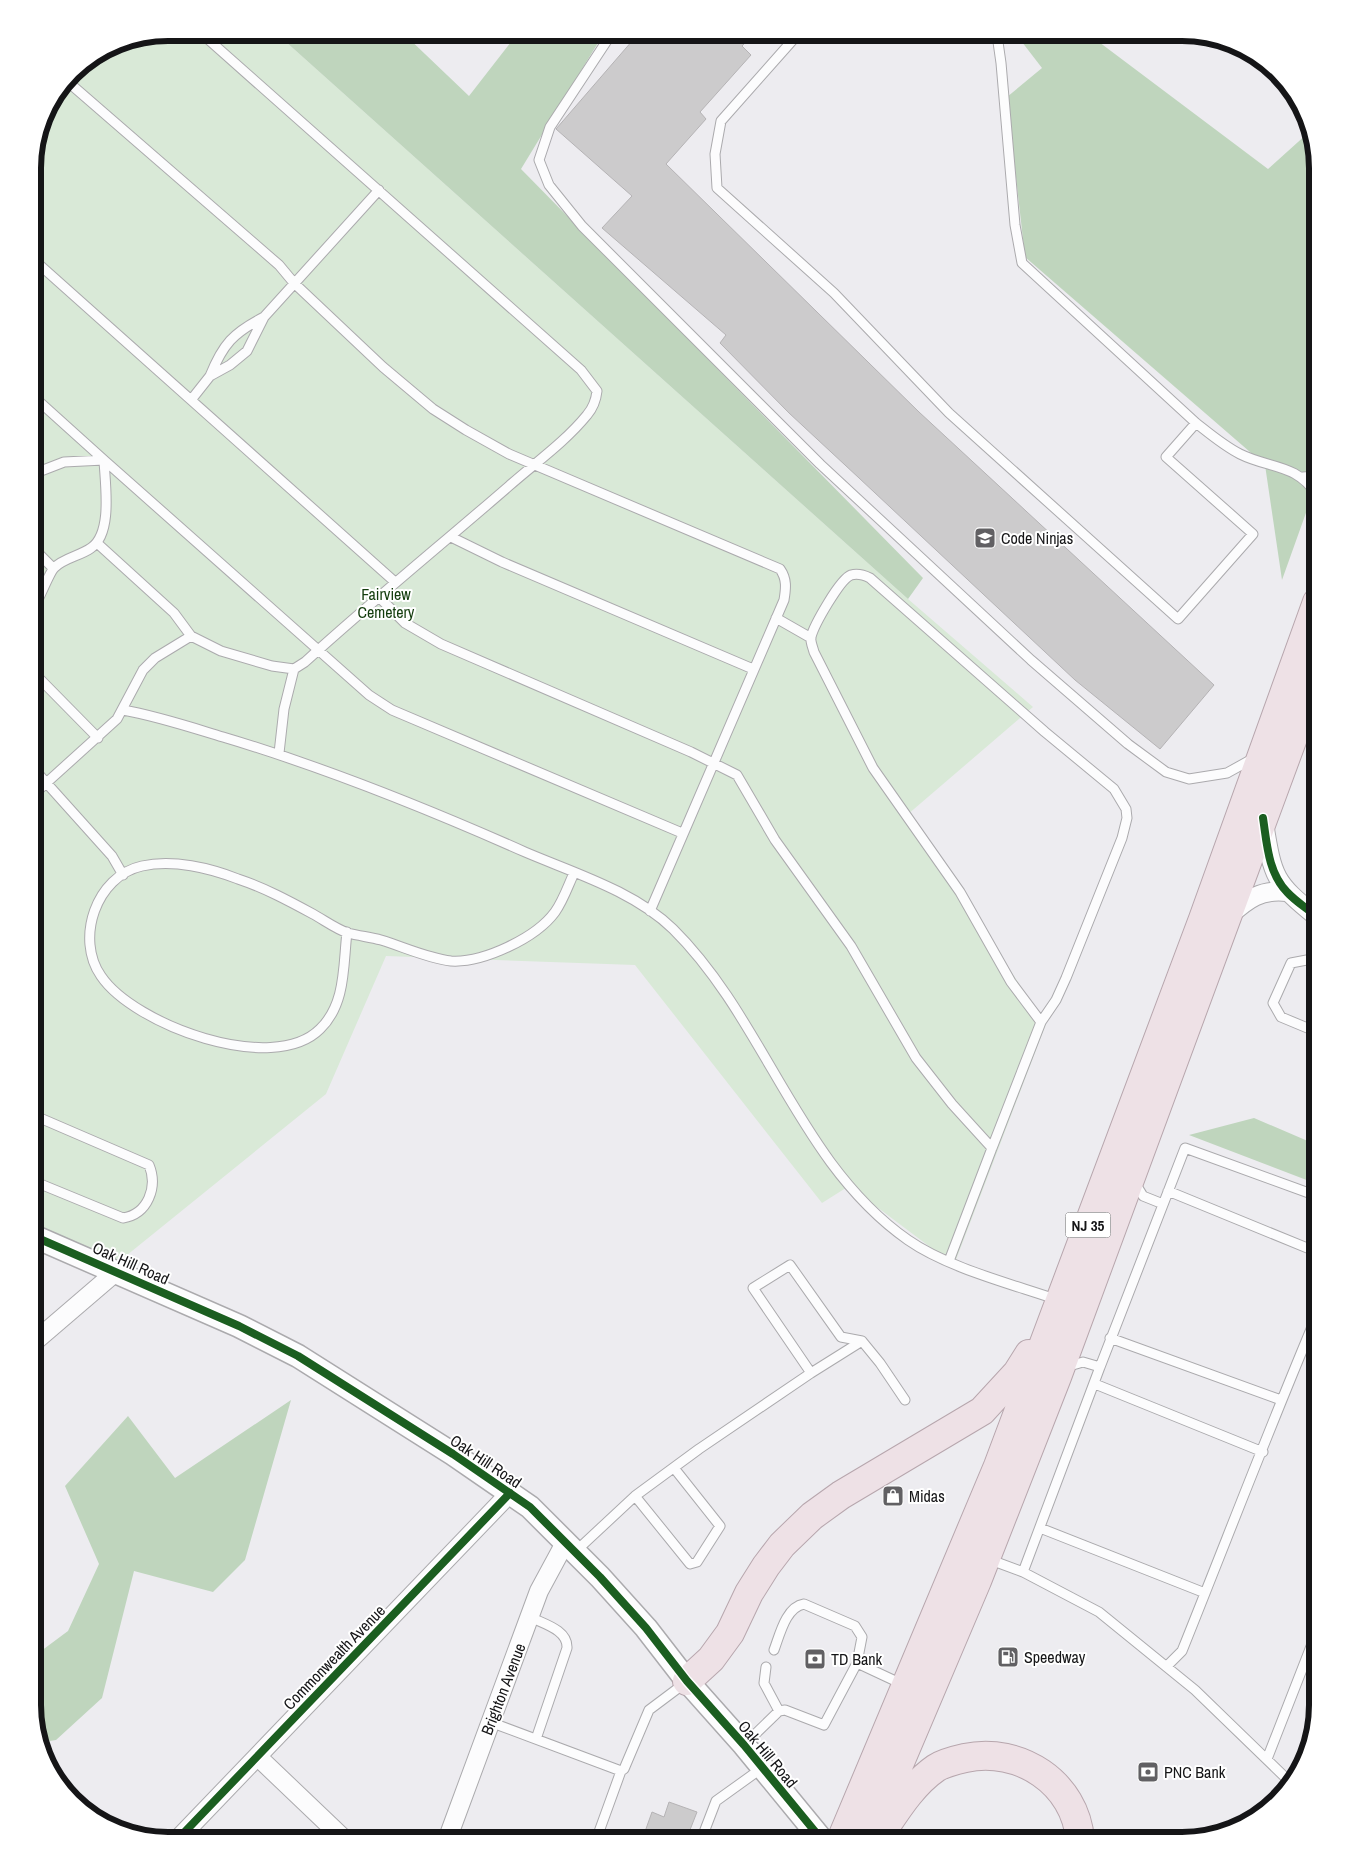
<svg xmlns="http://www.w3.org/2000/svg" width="1350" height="1873" font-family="'Archivo Narrow',sans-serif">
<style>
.green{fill:#d9e9d7}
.forest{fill:#bfd5bd}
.building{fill:#cccbcc;stroke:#b5b3b5}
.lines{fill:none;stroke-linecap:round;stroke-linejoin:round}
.service-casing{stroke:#abaaad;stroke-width:11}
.minor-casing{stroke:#abaaad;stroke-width:20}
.tertiary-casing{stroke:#abaaad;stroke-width:25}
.trunk-casing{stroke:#b7a6ad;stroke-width:30}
.service{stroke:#fcfcfd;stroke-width:9}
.minor{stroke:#fcfcfd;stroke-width:18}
.tertiary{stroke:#fcfcfd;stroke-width:22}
.trunk{stroke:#eee1e6;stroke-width:28}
.cycleway-casing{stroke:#fff;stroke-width:11}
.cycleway{stroke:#1b5e20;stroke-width:8}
.labels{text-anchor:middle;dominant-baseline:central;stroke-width:4;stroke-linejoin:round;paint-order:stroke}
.shield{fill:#fff;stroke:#5b5b5d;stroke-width:1}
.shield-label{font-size:15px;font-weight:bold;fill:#151517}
.poi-label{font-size:16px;fill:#151517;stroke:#fff;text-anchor:start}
.park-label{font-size:16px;fill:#133c0d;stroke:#fff}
.street-label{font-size:16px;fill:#151517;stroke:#fff}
.rim{fill:none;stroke:#151517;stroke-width:6}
</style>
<rect width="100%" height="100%" fill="#edecf0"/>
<path class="green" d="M168,33H276L908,599L1033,707L907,815L1046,1024L954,1265L849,1186L822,1203L635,965L386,956L326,1094L111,1268L33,1234V159L46,108L78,66L116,43Z"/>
<path class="forest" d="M276,33H403L469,96L518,33H604L521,169L923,578L908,599Z
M1015,33H1087L1268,169L1308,133L1317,168V482L1282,580L1265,465L1025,257L1007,97L1042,68Z
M1254,1118L1317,1145V1184L1189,1135Z
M291,1400L245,1560L213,1592L134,1571L102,1698L56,1740L43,1742L33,1705V1657L68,1631L99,1564L65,1486L128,1416L175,1478Z"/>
<path class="building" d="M639,33H754L742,46L751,55L700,112L706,119L666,164L919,412L1214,685L1160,749L1075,680L859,478L789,413L720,343L726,335L602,228L632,196L556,129Z
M669,1802L697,1812L686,1840H642L652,1812L664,1817Z"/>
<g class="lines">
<g class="service-casing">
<path id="service" d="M201,33L581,370L597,391C596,400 593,408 587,415C565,442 535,463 509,486C441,545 372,601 305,662L294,669L284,709L279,753
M612,33L550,127L539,160L549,185L582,226L820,464L1031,660L1128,744L1166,772L1189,779L1227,773L1254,758
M799,33L721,121L715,154L717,188L834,293L949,413L1178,619L1253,534L1166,457L1196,423
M992,33L998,42L1001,63L1015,225L1022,263L1196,423C1210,434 1224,446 1240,454C1270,469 1296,463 1317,495
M67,81L279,265L294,283L383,367L433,409L466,430L509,454L780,569C787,579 786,588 784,600L650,911
M33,259L395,582
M210,376C223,344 233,333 264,317
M191,400L210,376L230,365L247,351L264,317L379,190
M33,474L64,462L104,460L369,695L392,710L682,833
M1303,477L1317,476
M451,537L502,562L753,669
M97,543L174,613L191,636L221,651L272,666L294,669
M33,548L53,568
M379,597L405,623L441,644L691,752L737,775L775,840L851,946L916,1058L952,1104L992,1148L949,1261
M33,609C39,600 49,573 54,568C63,558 80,556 91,548C113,533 105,484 104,460L33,396
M776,618L811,638
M33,672L98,738
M123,710C157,716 190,727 223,737C327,768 426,808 525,852C574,873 634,891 673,929C766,1021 798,1163 908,1240C948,1268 1012,1284 1058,1300
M33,768L112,856L123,875
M33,795L117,719L143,670L155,658L191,636
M347,932C343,966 346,1004 320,1029C273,1076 134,1025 101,976C75,939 96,876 142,866C173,859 210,868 238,879C265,888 289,901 313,914C324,920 336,929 348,933C359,936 370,937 381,940C404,947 427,958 451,961C483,963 536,938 555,912C563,901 568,886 574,873
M1312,959L1291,963L1273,1003L1281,1017L1317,1032
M992,1148L1041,1022L1011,982L960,892L873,768L814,652C813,648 810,641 811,637C814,625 840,579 851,575C858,573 864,575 870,578L1045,732L1114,789L1126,809L1127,818L1122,838L1066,978L1056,1000L1041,1022
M33,1181L123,1218C148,1214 158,1187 149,1165L33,1115
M1135,1183L1143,1196L1163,1204
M1168,1191L1317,1252
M1110,1338L1281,1400
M1100,1367L1185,1148L1317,1196
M811,1373L862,1341
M1095,1384L1263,1452
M635,1496L690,1564L697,1562L720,1526L674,1468
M1040,1528L1205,1593
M576,1551L635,1496L699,1449L811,1373L753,1288L790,1265L841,1337L862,1341L880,1363L905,1400
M988,1559L1023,1572L1099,1612L1195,1690L1290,1782
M1023,1572L1100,1367L1083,1362L1066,1367
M530,1617C544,1624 568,1630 567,1648L536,1739
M774,1650C780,1634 786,1607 804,1604L855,1626L862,1637L857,1663
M1167,1666L1182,1651C1227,1539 1270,1426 1317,1315
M766,1667L764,1683L779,1711
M779,1711L785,1710L824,1725L857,1663L904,1685
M490,1722L621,1771
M744,1745L779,1711
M1267,1759L1317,1631
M596,1840L621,1771L624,1769L649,1710L685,1683
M701,1840L716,1801L762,1768"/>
</g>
<g class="minor-casing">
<path id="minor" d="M1264,823C1273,878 1274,882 1317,917
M1230,915C1248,899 1261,889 1287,892
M33,1343L117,1271
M258,1757L345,1840
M177,1840L510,1493
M447,1840L539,1591L566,1541"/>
</g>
<g class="tertiary-casing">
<path id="tertiary" d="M33,1236L239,1326L298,1356L453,1454L530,1507L600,1577L646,1628L687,1681L744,1745L822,1840"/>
</g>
<g class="trunk-casing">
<path id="trunk" d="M687,1681L711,1659L730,1633L749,1593L766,1566L782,1545L812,1516L841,1495L982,1411L1017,1373L1029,1354
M884,1829C898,1808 914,1783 936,1768C944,1763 956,1760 965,1758C1019,1746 1076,1783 1080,1840
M841,1840L998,1466L1203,919L1317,602
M867,1840L977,1581L1057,1377L1317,673"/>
</g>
<use href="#service" class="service"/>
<use href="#minor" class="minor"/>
<use href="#tertiary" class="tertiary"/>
<use href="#trunk" class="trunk"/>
<g class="cycleway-casing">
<path id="cycleway" d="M1263,818C1267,844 1268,872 1287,892C1295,901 1308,909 1317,917
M33,1236L239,1326L298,1356L453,1454L530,1507L600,1577L646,1628L687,1681L744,1745L822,1840
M177,1840L510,1493"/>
</g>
<use href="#cycleway" class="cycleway"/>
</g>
<defs>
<g id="school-square" transform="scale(1.125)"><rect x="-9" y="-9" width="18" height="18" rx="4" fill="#616063" stroke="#fff"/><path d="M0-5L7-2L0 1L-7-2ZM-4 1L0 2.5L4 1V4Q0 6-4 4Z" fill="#fff"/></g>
<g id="shop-square" transform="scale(1.125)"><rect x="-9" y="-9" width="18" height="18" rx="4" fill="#616063" stroke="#fff"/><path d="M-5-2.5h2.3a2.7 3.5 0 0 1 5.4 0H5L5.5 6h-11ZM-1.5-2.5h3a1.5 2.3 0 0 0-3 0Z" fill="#fff"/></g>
<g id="fuel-square" transform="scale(1.125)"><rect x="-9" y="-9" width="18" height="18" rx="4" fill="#616063" stroke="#fff"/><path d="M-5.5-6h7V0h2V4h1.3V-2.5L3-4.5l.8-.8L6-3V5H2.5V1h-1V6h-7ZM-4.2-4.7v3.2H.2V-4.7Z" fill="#fff"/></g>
<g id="bank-square" transform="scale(1.125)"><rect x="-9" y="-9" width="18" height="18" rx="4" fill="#616063" stroke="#fff"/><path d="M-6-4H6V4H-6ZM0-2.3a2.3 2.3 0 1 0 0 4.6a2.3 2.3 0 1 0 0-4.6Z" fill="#fff"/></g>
</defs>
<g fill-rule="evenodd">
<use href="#school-square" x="985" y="538"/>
<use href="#shop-square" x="893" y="1496"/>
<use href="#fuel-square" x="1008" y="1657"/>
<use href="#bank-square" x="815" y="1659"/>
<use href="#bank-square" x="1148" y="1772"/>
</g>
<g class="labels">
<rect class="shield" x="1065.5" y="1212.5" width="45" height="25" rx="4"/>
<g class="shield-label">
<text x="1088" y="1225">NJ 35</text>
</g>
<g class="poi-label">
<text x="1001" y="538">Code Ninjas</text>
<text x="909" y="1496">Midas</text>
<text x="1024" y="1657">Speedway</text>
<text x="831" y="1659">TD Bank</text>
<text x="1164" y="1772">PNC Bank</text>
</g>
<g class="park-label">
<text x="386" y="594">Fairview<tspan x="386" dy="18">Cemetery</tspan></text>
</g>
<g class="street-label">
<text transform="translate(131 1263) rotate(24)">Oak Hill Road</text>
<text transform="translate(486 1461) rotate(34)">Oak Hill Road</text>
<text transform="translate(334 1657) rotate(-46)">Commonwealth Avenue</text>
<text transform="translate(503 1689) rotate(-69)">Brighton Avenue</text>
<text transform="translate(768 1754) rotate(50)">Oak Hill Road</text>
</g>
</g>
<path d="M0 0H1350V1873H0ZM168 41H1182A127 127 0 0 1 1309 168V1705A127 127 0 0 1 1182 1832H168A127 127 0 0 1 41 1705V168A127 127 0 0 1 168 41Z" fill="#fff" fill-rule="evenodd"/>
<path class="rim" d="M168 41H1182A127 127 0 0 1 1309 168V1705A127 127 0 0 1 1182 1832H168A127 127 0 0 1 41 1705V168A127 127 0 0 1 168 41Z"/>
</svg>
